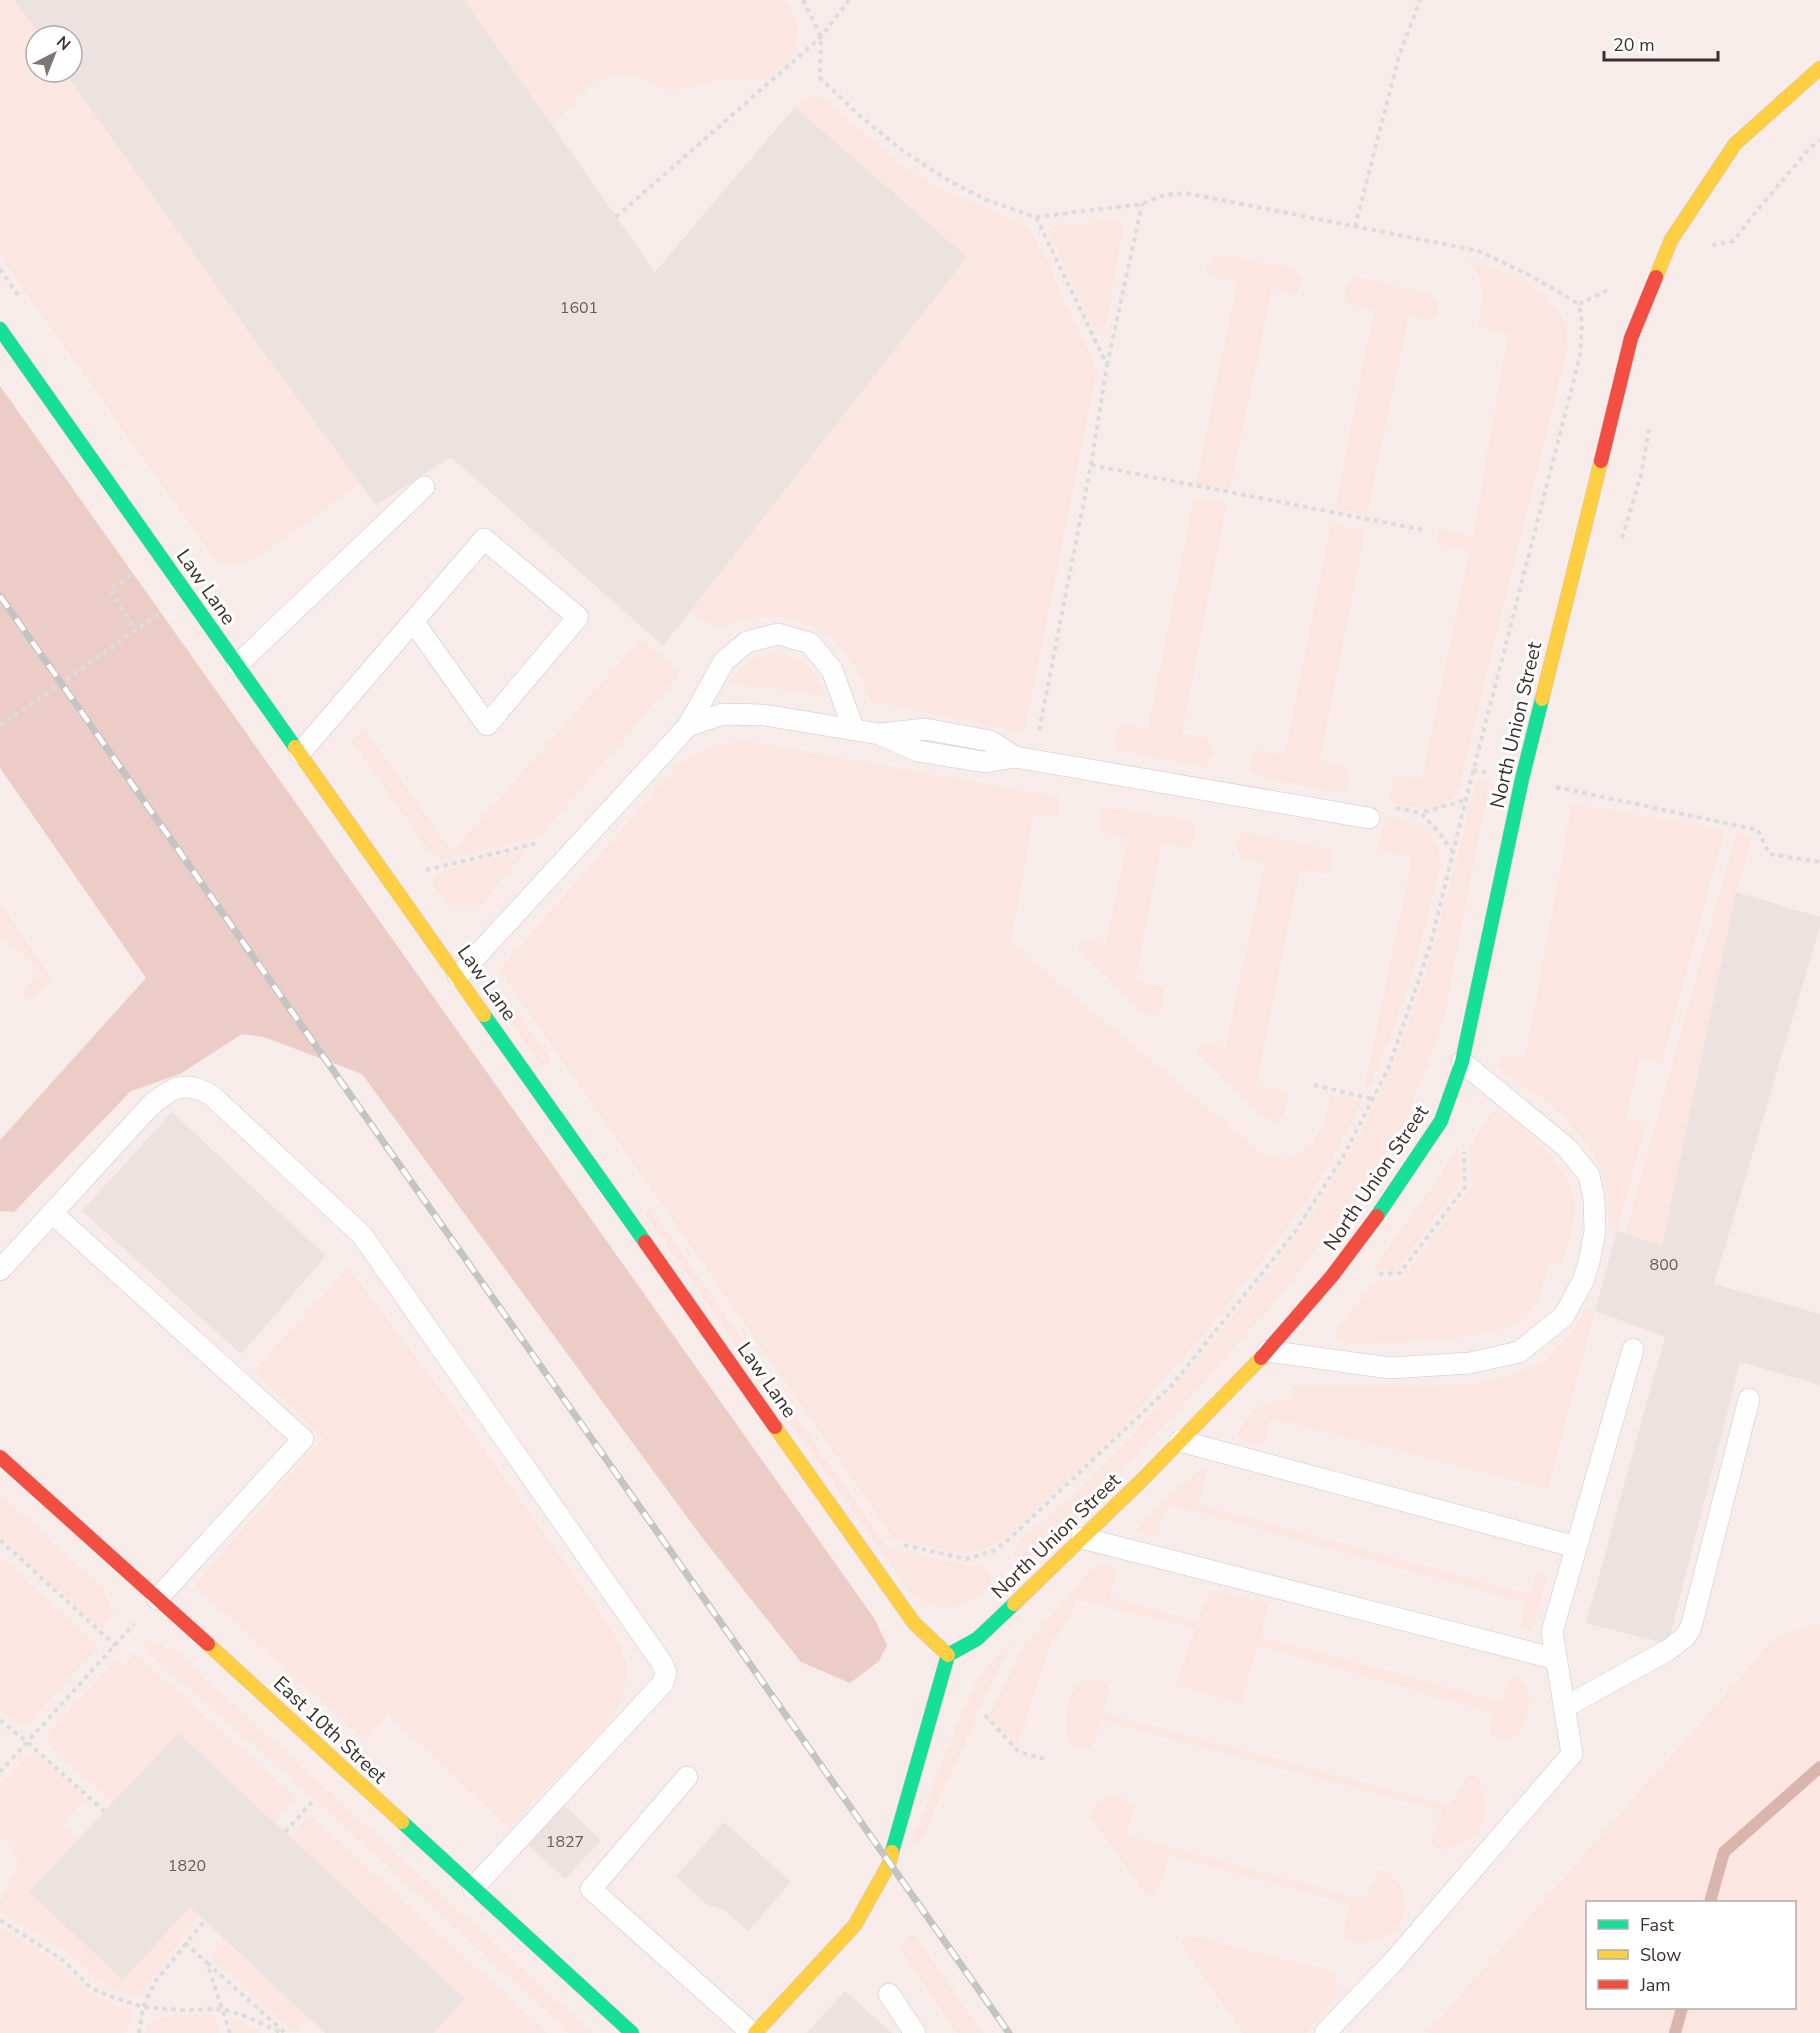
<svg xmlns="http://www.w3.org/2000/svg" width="1820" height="2033" font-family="'Nunito Sans',sans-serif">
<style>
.built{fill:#f7ecea;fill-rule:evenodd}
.green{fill:#fce6e1;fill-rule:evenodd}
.forest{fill:#ebccc7}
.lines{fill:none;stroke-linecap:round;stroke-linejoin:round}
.stream{stroke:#dab5ae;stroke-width:12}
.building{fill:#ece2e0}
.lane-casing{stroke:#cfc8c6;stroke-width:22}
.fast-casing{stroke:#cfc8c6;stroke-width:15}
.slow-casing{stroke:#cfc8c6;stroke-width:15}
.jam-casing{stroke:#cfc8c6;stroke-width:15}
.path{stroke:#dddcdc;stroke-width:4;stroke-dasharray:4.5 4.5;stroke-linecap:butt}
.lane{stroke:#fefefe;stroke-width:21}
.fast{stroke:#16e098;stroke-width:14}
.slow{stroke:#ffcf43;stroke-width:14}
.jam{stroke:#f24e42;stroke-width:14}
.rail-casing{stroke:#c4c4c3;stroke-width:7}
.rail{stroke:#fff;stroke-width:4.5;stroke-dasharray:14;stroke-linecap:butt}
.labels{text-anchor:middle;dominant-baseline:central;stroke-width:6;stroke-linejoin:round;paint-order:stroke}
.number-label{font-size:16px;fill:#695c59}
.street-label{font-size:20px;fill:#3d2f2c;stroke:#fff}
</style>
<rect width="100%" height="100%" fill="#fafafa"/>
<path class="built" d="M0,0H1820V2033H0ZM36,36H72V72H36ZM1588,1902H1794V2008H1588Z"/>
<path class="green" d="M0,0H14L40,36H36V72H66L360,483L253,561L227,565L217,563L0,256Z
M464,0H786L798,21L796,48L788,60L771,76L758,81H714L686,89L667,90L637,75L611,76L590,84L563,116L551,124Z
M814,96L823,99L904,167L945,191L1021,223L1031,232L1048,263L1097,371L1024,733L871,701C865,690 862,678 855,667C824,616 771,604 718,629L690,611L967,257L795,107L803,100Z
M1115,218L1124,224L1107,320L1100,335L1094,331L1048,230L1054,225L1083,224Z
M1221,255L1293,268C1302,276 1305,285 1295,294L1272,289L1230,491L1196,484L1237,283L1212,276L1206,271C1207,262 1213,256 1221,255Z
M1464,258C1498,270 1534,278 1556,309C1561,316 1566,322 1567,330C1568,338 1567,346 1566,354L1462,775C1460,796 1445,811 1423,809C1412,808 1400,804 1389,802L1392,781L1396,777L1422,779L1469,551L1436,544L1439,529L1473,536L1508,334L1478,327C1482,299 1489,277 1464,258Z
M1354,277L1430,294L1438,302L1439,307L1433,320L1409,315L1367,516L1335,508L1374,309L1349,304C1341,294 1344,284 1354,277Z
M1194,498L1227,503L1182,734L1206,739L1212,744L1213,751L1206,767L1116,750C1115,741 1113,731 1120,724L1148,728Z
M1331,524L1365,531L1320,761L1345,766C1353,775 1349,786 1342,793L1255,776L1250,764L1256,752L1260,750L1285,754Z
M641,638L680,674L540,837L440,860L428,849L351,741L364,728L452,852Z
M775,653C805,658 814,668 826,695L728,683C743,665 751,658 775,653Z
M747,741L1057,797L1060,805L1057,817L1034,813L1011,943L1265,1156L1284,1159L1298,1154L1312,1144L1324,1123L1330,1094L1362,1101L1336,1152L1305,1203L1277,1242L1203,1335L1120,1430L1016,1529C999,1543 983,1552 960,1553L894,1539L499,970L678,765C703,748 717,743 747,741Z
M1477,779L1490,782L1443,1023L1403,1129L1357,1198L1277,1300L1172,1418L1112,1480L1069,1523L1020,1565L1013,1553L1018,1542C1041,1522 1065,1503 1087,1482C1136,1434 1180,1381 1223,1328C1253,1291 1284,1255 1310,1216C1350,1157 1383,1092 1408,1025C1438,946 1455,861 1477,779Z
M1572,804L1725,830L1662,1063L1640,1057L1626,1120L1646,1124L1618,1228L1609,1224C1609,1211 1610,1196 1606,1182C1598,1151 1561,1109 1534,1092C1523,1084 1503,1077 1497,1063C1504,1051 1514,1057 1525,1059Z
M1106,807L1192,821C1198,830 1197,840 1189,847L1162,842L1136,980L1161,986L1164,989L1162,1011L1153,1017L1148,1016L1077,950L1082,941L1086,940L1106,944L1128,838C1122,836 1113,836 1108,834C1096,828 1098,815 1106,807Z
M1385,816C1419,823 1439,827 1441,866L1414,968L1391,1038L1368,1090L1364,1089L1412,858L1378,849Z
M1246,833L1329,849C1332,854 1333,857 1332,863C1330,880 1311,871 1300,870L1256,1086L1278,1089L1285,1093C1290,1105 1285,1117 1276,1124L1270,1122L1196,1053L1199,1046L1205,1043L1225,1048L1265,863L1241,858L1235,843L1240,835Z
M1739,833L1752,838L1736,892L1662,1246L1625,1234L1735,837Z
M523,850L526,852L481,905L450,906L432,886L438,872Z
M0,903L52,978L33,1000L25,999L23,992L41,971L0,934Z
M497,988L552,1059L543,1069L497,1001Z
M1492,1112L1509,1115L1551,1155L1568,1180L1576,1206L1570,1241L1562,1264H1549L1540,1296L1534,1307L1511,1326L1496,1331L1444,1340L1351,1343C1344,1342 1337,1343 1334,1335L1336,1329L1375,1283L1388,1280L1398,1281L1403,1277L1469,1190L1472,1185L1470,1146Z
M1458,1146L1461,1181L1396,1271L1373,1268L1435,1183Z
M650,1207L888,1548L973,1566L984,1562L994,1585C966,1608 937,1618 908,1590L645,1214Z
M348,1267L458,1413L615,1634L628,1667L623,1697L603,1730L509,1828L388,1714L364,1740L194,1585L323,1438L254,1371Z
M1587,1307L1595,1311L1548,1489L1271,1418L1264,1443C1252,1449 1245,1443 1237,1435C1252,1406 1261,1403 1293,1398L1292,1386H1436L1478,1383L1513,1375L1544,1362L1574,1329Z
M1201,1468L1207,1473L1199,1505L1530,1595L1537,1573H1544L1548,1577L1532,1630H1528L1521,1624L1525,1602L1168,1504L1158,1533C1150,1539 1144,1533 1137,1528Z
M0,1494L106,1591L104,1595L111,1602L108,1606L115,1613L101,1629L0,1537Z
M0,1556L99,1646L30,1722L20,1725L0,1709Z
M1104,1564L1115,1568L1117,1575L1110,1597L1196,1622L1211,1590L1269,1604L1261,1637L1502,1702L1510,1677H1516C1547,1693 1519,1764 1490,1733L1493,1713L1258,1645L1241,1703L1176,1685L1195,1628L1077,1599L1071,1617L1052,1640L1017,1746L990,1715L1023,1647L1093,1568Z
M1820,1623V2033H1427L1774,1639ZM1794,1902V2008H1588V1902Z
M1016,1637L997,1671L919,1845L913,1840L956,1726L980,1675Z
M147,1640L154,1646L159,1641L167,1649L170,1646L592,2033H570L292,1779L141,1647Z
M134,1653L296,1797L273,1821L178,1733L113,1803L49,1745L47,1740L51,1730L116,1659L124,1666Z
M1093,1678L1105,1682L1110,1688L1103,1713L1450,1806L1468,1776H1473L1478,1779C1495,1818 1481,1845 1438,1850L1431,1841L1442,1811L1101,1720L1092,1748C1059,1756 1063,1709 1073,1691C1078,1684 1085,1681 1093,1678Z
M29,1754L39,1755L86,1800L62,1825L78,1840L123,1980L190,1907L198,1915L165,1962L138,1995C114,1997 82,1964 63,1950C43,1936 21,1924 0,1911V1902L20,1857L12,1853L16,1843L2,1838L0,1842V1785Z
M1109,1796L1123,1798L1135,1806L1126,1835L1364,1900L1379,1870C1405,1876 1414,1912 1394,1931C1385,1940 1371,1942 1359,1942C1352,1942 1347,1941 1343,1935L1350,1904L1169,1855C1165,1868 1165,1884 1154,1894H1145L1091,1818C1092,1805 1097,1801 1109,1796Z
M310,1815L547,2033H434L465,1999L290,1838Z
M0,1928L33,1947L59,1965L89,1992L103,2000L133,2011L125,2033H0Z
M913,1933L983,2033H957L899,1948Z
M1189,1935L1327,1970L1336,1977L1338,1995L1305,2033H1243L1182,1946L1181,1942Z
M223,1940L310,2018L296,2033L209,1956Z
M212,2015L215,2018L219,2033H143C153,2009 190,2016 212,2015Z
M234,2020L262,2033H233L231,2024Z"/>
<path class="forest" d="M0,386L874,1618L887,1645L879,1661L850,1683L801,1662L704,1540L362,1074L264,1037L242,1034L180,1074L131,1091L14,1212L0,1211V1140L146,978L0,768Z"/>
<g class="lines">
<path class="stream" d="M1710,1902L1724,1852L1820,1767
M1675,2033L1682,2008"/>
</g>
<path class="building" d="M14,0H464L655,272L795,107L967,257L663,646L451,457L376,505L257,343L65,72H72V36H40Z
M1736,892L1820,917V926L1714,1284L1820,1314V1385L1740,1362L1668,1644L1586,1623L1665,1337L1595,1311L1617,1231L1662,1246Z
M172,1112L326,1256L241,1354L82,1211Z
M178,1733L465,1999L434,2033H325L190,1907L123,1980L29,1892Z
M564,1805L601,1840L565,1879L528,1845Z
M724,1822L791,1882L748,1931L723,1909L708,1905L676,1877Z
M845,1991L892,2033H807Z"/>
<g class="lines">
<g class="lane-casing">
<path id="lane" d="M237,665L424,487
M688,726L724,661L747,642L778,634L810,643L832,670L854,730
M880,734L925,729L990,741L1015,757
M300,753L484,539L578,617L487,725L413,621
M458,976L688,726L723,714L764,715L879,734L918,751L985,762L1015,757L1369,818
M52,1213L303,1439L157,1599
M0,1270L150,1106C172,1087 185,1080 211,1095L362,1235L662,1663L666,1673L663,1683L473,1888
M1268,1351L1390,1368L1470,1363L1519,1352L1564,1316L1583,1281L1589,1262L1595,1231L1594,1199L1589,1175L1567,1148L1462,1062
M1180,1441L1576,1547
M1082,1538L1557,1659
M1565,1707L1668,1650L1685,1637L1691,1627L1749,1399
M687,1777L591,1889L752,2033
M889,1994L915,2033
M1325,2033L1392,1963L1572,1754L1552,1632L1633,1349"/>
</g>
<g class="fast-casing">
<path id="fast" d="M0,329L295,747
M484,1015L645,1242
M1377,1216L1441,1121L1462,1062L1522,779L1542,699
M402,1822L632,2033
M892,1852L948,1655L977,1639L1014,1604"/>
</g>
<g class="slow-casing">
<path id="slow" d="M1656,277L1671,240L1735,144L1820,68
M1542,699L1601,461
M295,747L484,1015
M775,1427L914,1623L948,1655
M1014,1604L1143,1479L1261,1358
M208,1644L402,1822
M755,2033L855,1925L889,1864L892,1852"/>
</g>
<g class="jam-casing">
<path id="jam" d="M1601,461L1631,338L1656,277
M645,1242L775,1427
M1261,1358L1332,1276L1377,1216
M0,1457L208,1644"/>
</g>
<path class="path" d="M803,0L821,37L820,78L860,116L903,151L948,180L984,199L1036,217L1142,204L1164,195L1186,193L1479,251L1531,276L1579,304
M616,217L821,37L849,0
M1036,217L1107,365L1091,465L1039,731
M1355,227L1399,56L1420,0
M1712,245L1734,241L1754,214L1809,149L1820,140
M0,269L20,298
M1579,304L1610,289
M1107,365L1142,204
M1091,465L1424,530
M1622,538L1641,475L1649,429
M131,575L110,590L136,631
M0,726L159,614
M1473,770L1487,773
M1556,787L1758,830L1769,854L1820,862
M1396,808L1421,813
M1453,852L1440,834L1421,813L1465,800
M426,870L538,843
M1314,1085L1373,1099
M1379,1274L1400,1273L1465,1187L1464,1152
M0,1540L115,1645
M904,1545L967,1559L993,1551L1008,1540L1173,1384L1295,1232L1343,1157L1389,1067L1431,943L1466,799L1580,356L1582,324L1579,304
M985,1715L1019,1752L1045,1759
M0,1720L27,1742L104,1811
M0,1772L134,1624
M285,1832L312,1802
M0,1920L64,1961L91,1988L110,1996L143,2007L181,2010L223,2009L245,2016L282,2033
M185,1943L207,1963L230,2033
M207,1963L285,2033
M139,2033L143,2007L155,1982L205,1920"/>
<use href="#lane" class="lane"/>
<use href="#fast" class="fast"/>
<use href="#slow" class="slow"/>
<use href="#jam" class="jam"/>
<g class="rail-casing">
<path id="rail" d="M0,596L1009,2033"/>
</g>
<use href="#rail" class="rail"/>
</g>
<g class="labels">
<g class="number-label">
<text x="579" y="308">1601</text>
<text x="1664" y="1265">800</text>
<text x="565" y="1842">1827</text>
<text x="187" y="1866">1820</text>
</g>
<g class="street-label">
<text transform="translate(206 587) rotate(55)">Law Lane</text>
<text transform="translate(1516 725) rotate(-77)">North Union Street</text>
<text transform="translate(487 983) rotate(55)">Law Lane</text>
<text transform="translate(1376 1178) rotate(-56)">North Union Street</text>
<text transform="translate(767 1380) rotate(55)">Law Lane</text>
<text transform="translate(1056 1536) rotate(-44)">North Union Street</text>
<text transform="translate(330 1730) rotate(43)">East 10th Street</text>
</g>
</g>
<rect x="1586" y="1901" width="210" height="108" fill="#ffffff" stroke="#b1acab" stroke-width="1.5"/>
<rect x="1598" y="1920" width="30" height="9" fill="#16e098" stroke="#b1acab" stroke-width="1.5"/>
<text x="1640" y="1931" font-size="18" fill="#3d2f2c">Fast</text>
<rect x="1598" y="1950" width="30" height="9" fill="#ffcf43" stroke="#b1acab" stroke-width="1.5"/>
<text x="1640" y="1961" font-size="18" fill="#3d2f2c">Slow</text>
<rect x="1598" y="1980" width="30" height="9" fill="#f24e42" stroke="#b1acab" stroke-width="1.5"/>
<text x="1640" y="1991" font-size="18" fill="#3d2f2c">Jam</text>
<g transform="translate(54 54) rotate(42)"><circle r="28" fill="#ffffff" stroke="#b1acab" stroke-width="1.5"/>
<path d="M0-4.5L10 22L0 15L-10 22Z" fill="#7f7674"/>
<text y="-9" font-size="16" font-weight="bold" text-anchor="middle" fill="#3d2f2c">N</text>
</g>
<path d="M1604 51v9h114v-9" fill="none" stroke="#3d2f2c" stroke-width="3"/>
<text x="1613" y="51" font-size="18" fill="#3d2f2c" stroke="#ffffff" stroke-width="4.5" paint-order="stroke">20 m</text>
</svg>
